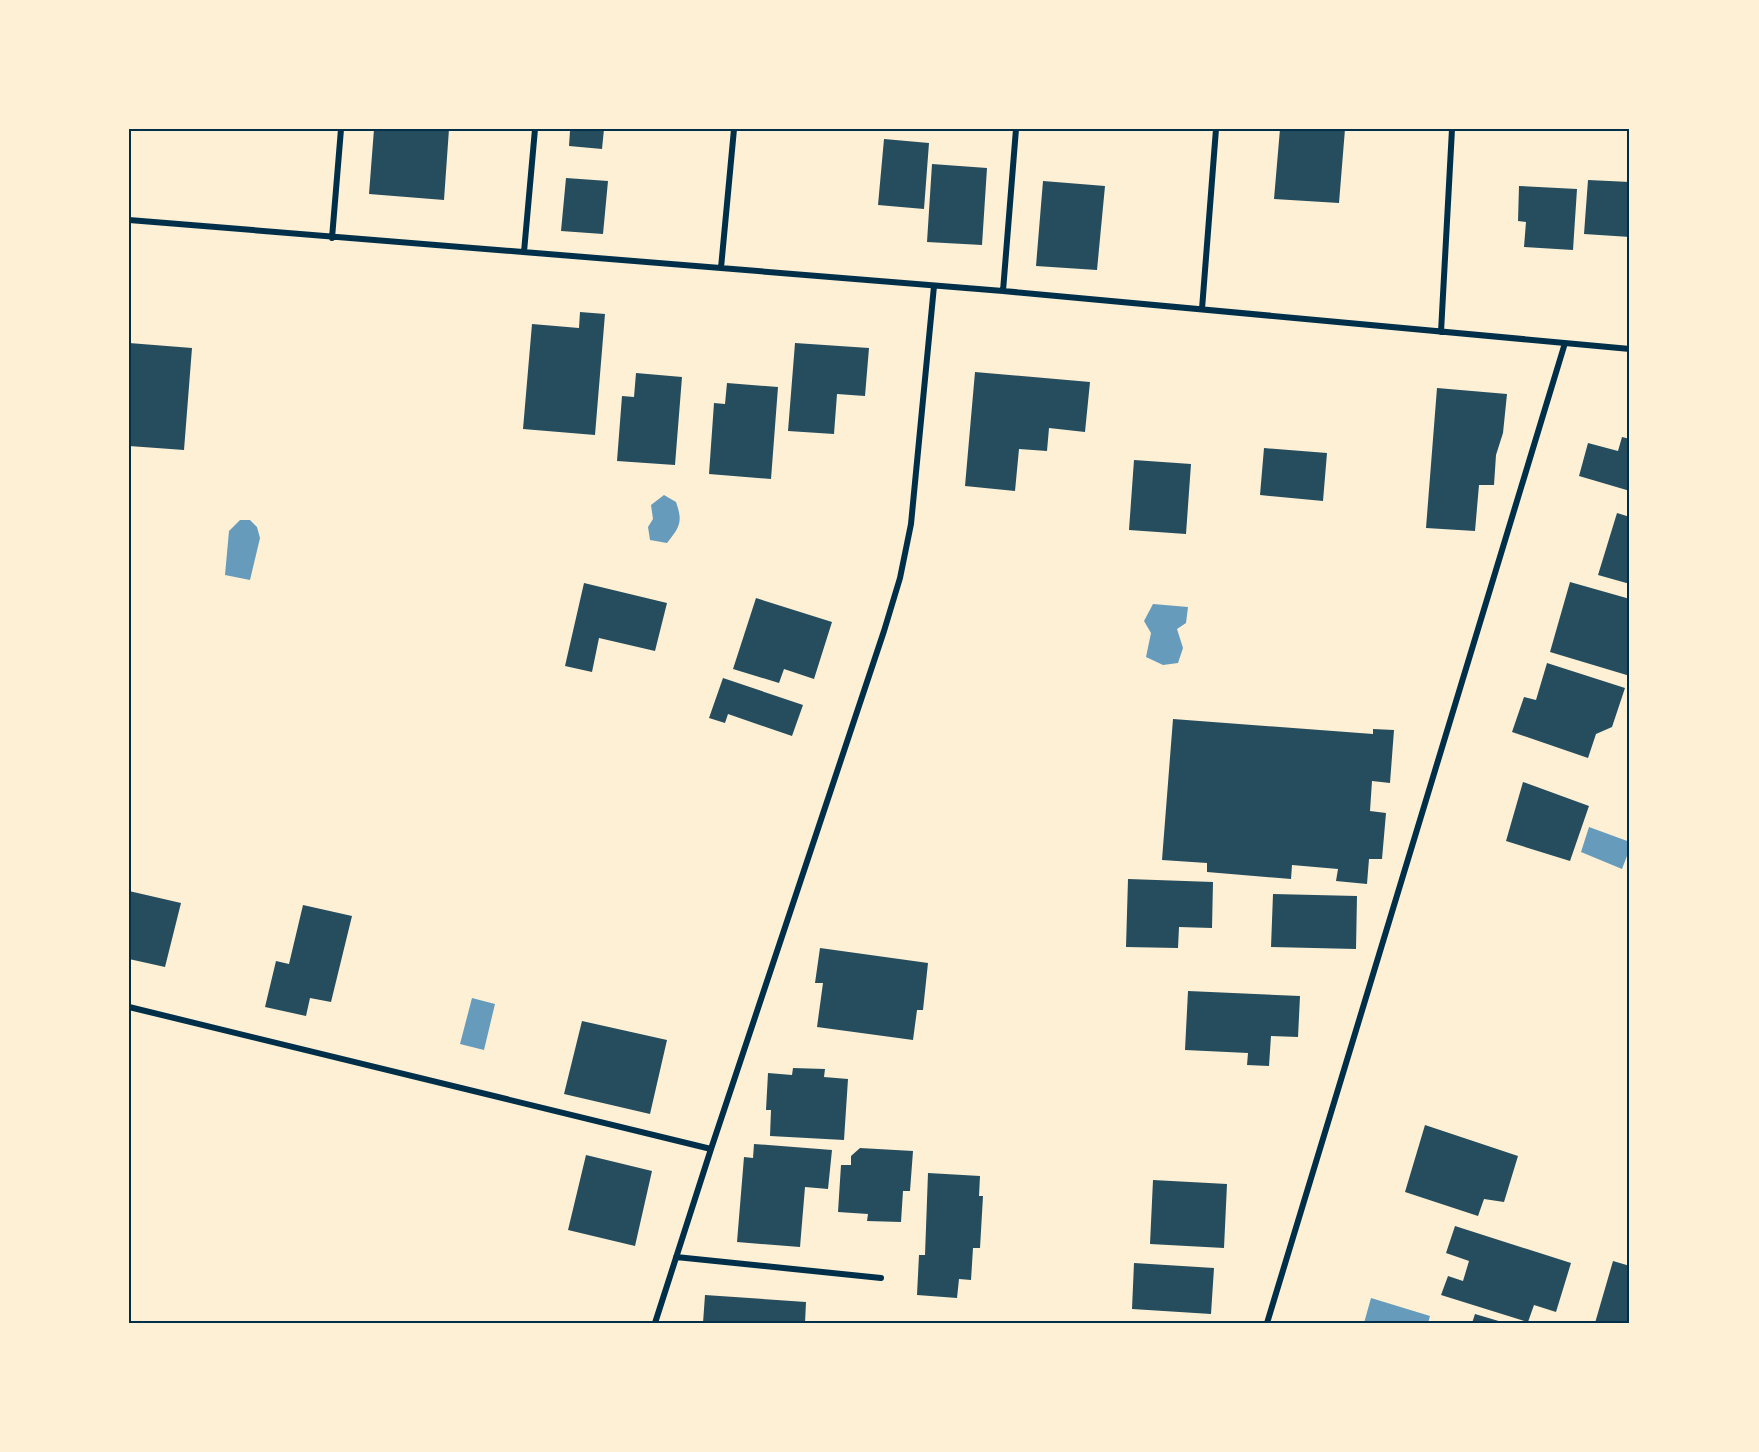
<svg xmlns="http://www.w3.org/2000/svg" width="1759" height="1452" viewBox="0 0 1759 1452" font-family="'Roboto Serif',serif">
<style>
.water{fill:#669bbc}
.building{fill:#264d5e}
.lines{fill:none;stroke-linecap:round;stroke-linejoin:round}
.minor{stroke:#003049;stroke-width:6}
.neatline{fill:none;stroke:#003049;stroke-width:2}
</style>
<rect width="100%" height="100%" fill="#fdf0d5"/>
<path class="water" d="M664 495 676 502C683 522 680 527 667 543L650 540 648 527 653 519 651 505Z
M240 520H250L257 527 260 538 250 580 225 575 229 531Z
M1153 604 1188 607 1186 623 1177 629 1183 648 1178 663 1163 665 1146 657 1151 633 1144 621Z
M1589 827 1630 842V848L1622 869 1581 852Z
M472 998 495 1004 484 1050 460 1044Z
M1371 1298 1430 1316 1428 1323H1364Z"/>
<path class="building" d="M374 129H449L444 200 369 194Z
M561 129H604L602 149 569 146 570 131H561Z
M1280 129H1345L1339 203 1274 199Z
M884 139 929 143 924 209 878 205Z
M932 164 987 168 982 245 927 242Z
M566 178 608 181 603 234 561 231Z
M1588 180 1630 182V237L1584 234Z
M1043 181 1105 186 1097 270 1036 266Z
M1519 186 1577 189 1573 250 1524 247 1526 222 1518 221Z
M580 312 605 314 595 435 523 429 532 324 579 328Z
M129 343 192 348 184 450 129 446Z
M795 343 869 348 865 396 837 394 834 434 788 431Z
M975 372 1090 382 1085 432 1049 428 1047 451 1019 449 1015 491 965 486Z
M636 373 682 377 675 465 617 461 622 396 634 397Z
M727 383 778 387 771 479 709 474 714 403 725 404Z
M1437 388 1507 394 1503 433 1496 455 1494 485H1479L1475 531 1426 528Z
M1622 437 1630 439V491L1579 476 1588 443 1618 451Z
M1264 448 1327 453 1323 501 1260 495Z
M1134 460 1191 464 1186 534 1129 530Z
M1617 513 1630 517V584L1598 575Z
M1570 582 1630 599V676L1550 652Z
M584 583 667 603 655 651 599 638 592 672 565 666Z
M756 598 832 622 814 679 784 669 779 683 733 669Z
M1547 663 1625 688 1612 727 1596 734 1588 758 1512 732 1524 697 1536 700Z
M723 678 803 705 792 736 728 714 725 723 709 718Z
M1173 719 1373 734V729L1394 730 1390 783 1372 781 1370 811 1386 813 1382 859H1369L1367 884 1336 881 1338 869 1292 865 1291 879 1207 872V863L1162 860Z
M1523 782 1589 806 1570 861 1506 841Z
M1128 879 1213 882 1212 928 1179 927 1178 948 1126 947Z
M129 891 181 903 165 967 129 959Z
M1273 894 1357 896 1356 949 1271 947Z
M303 905 352 916 331 1002 310 998 306 1016 265 1007 276 961 289 964Z
M820 948 928 963 923 1010H917L913 1040 817 1027 823 983H815Z
M1188 991 1300 996 1298 1037 1271 1036 1269 1066 1247 1065 1248 1053 1185 1050Z
M582 1021 667 1040 650 1114 564 1094Z
M793 1068 825 1069 824 1077 848 1079 844 1140 770 1136 771 1110H766L768 1073 792 1075Z
M1425 1125 1518 1156 1504 1202 1484 1199 1478 1216 1405 1192Z
M754 1144 832 1150 828 1189 805 1187 800 1247 737 1242 744 1157 753 1158Z
M860 1148 913 1151 910 1191H903L901 1222 867 1221 868 1214 838 1212 841 1165H851V1156Z
M586 1155 652 1171 635 1246 568 1230Z
M928 1173 980 1176 979 1196H983L980 1248H973L971 1280 959 1279 957 1298 917 1295 919 1255H925Z
M1153 1180 1227 1184 1224 1248 1150 1244Z
M1455 1226 1571 1263 1556 1312 1534 1305 1528 1322 1441 1295 1448 1276 1463 1281 1469 1261 1446 1253Z
M1613 1261 1630 1266V1323H1595Z
M1134 1263 1214 1268 1211 1314 1132 1309Z
M705 1295 806 1302 805 1323H703Z
M1475 1314 1502 1322V1323H1472Z"/>
<g class="lines">
<path class="minor" d="M129 220 1003 291 1630 349
M332 238 341 129
M524 252 535 129
M721 268 734 129
M1003 291 1016 129
M1202 309 1216 129
M1441 332 1452 129
M129 1007 711 1149
M676 1257 881 1278
M655 1323 711 1149 884 631 900 578 911 524 934 286
M1267 1323 1565 343"/>
</g>
<rect width="1759" height="1452" fill="none" stroke="#fdf0d5" stroke-width="261"/>
<rect x="130" y="130" width="1498" height="1192" class="neatline"/>
</svg>
